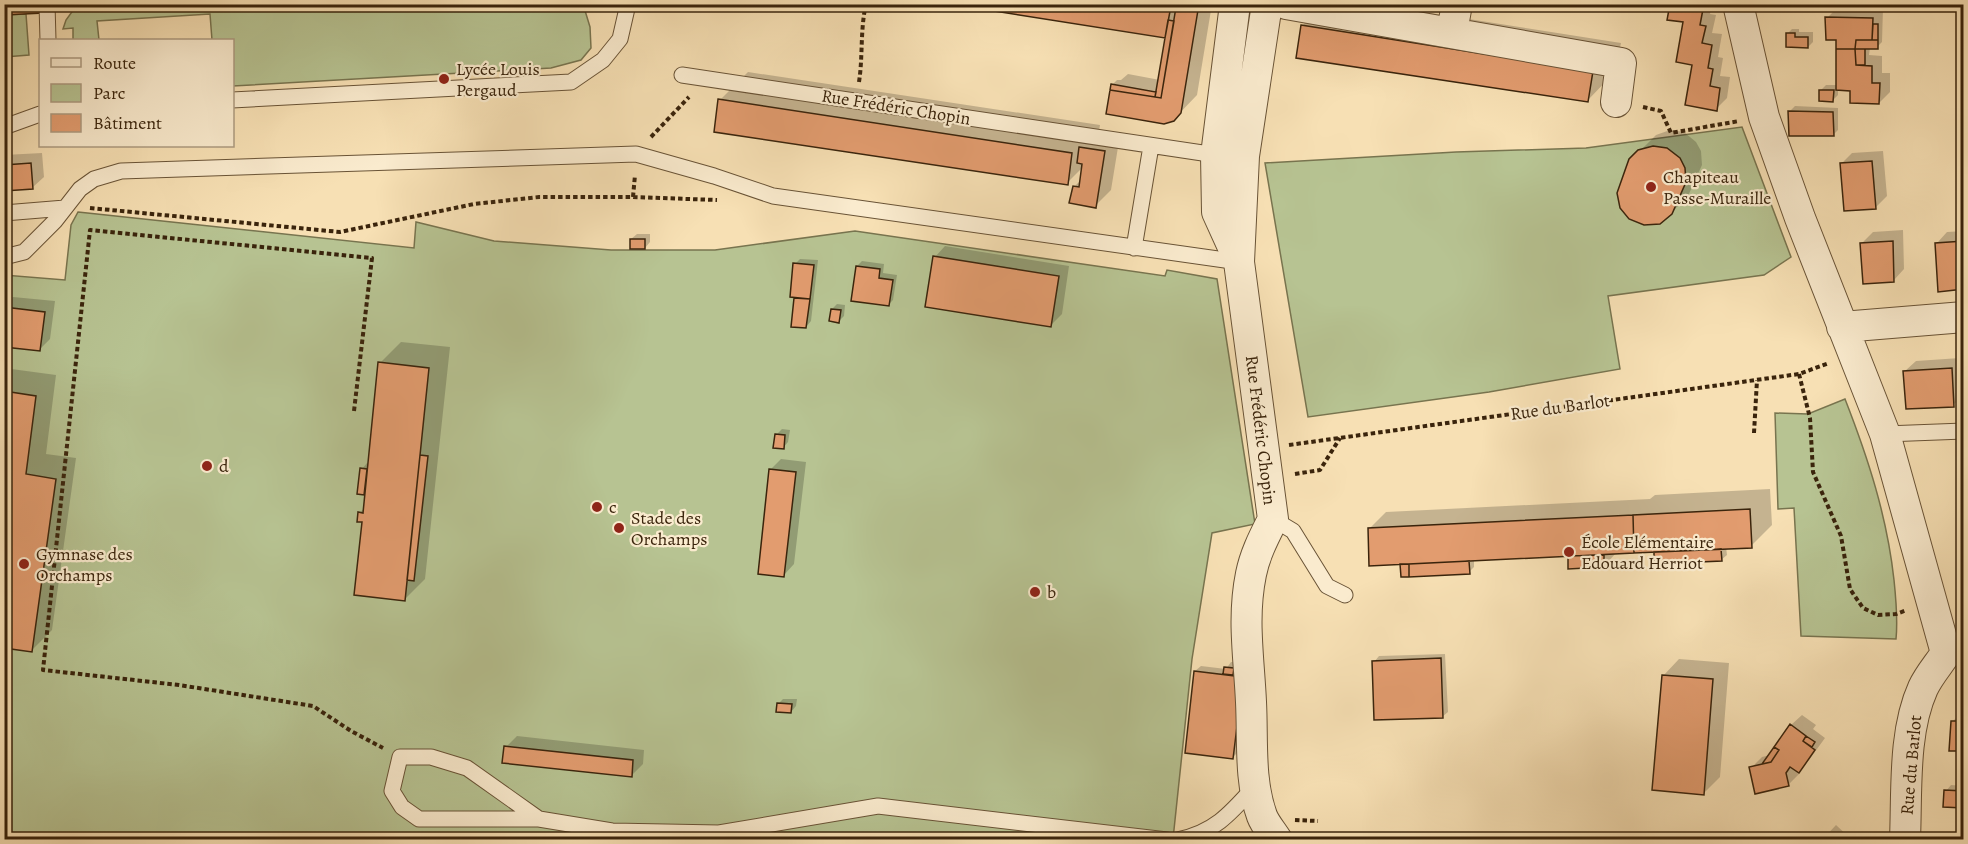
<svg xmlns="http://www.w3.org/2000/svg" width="1968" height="844" viewBox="0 0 1968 844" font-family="Alegreya,serif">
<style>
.green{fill:#b7c392;stroke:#78744f;stroke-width:1.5}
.shadow{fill:#0003}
.building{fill:#e29c6f;stroke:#3a240c;stroke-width:1.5}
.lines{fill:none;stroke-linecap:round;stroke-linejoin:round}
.lane-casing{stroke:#695336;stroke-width:17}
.street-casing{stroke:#695336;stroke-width:32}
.path{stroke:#3a240c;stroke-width:4;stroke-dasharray:4.5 3;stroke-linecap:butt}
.lane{stroke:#faebce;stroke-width:15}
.street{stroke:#faebce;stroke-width:30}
.poi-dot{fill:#8f2418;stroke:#faebce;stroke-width:2}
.labels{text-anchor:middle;stroke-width:4.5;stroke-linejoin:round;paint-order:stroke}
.poi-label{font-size:18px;fill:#3a240c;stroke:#faebce;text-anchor:start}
.street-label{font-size:18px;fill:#3a240c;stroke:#faebce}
</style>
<rect width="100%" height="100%" fill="#f7e0b4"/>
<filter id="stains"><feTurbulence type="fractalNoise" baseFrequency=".00333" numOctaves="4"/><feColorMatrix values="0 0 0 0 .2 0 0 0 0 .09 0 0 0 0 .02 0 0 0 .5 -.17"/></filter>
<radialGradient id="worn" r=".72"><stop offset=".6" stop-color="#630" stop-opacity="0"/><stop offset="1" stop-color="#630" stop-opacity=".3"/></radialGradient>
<path class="green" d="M583 4 590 27 591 48 581 60 551 68 233 86 232 40H212L210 14 97 21 99 40H70H73V28L63 29 66 20 74 9 148 4Z
M26 14 29 55 5 57V15Z
M1742 127 1791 257 1764 275 1608 296 1620 369 1489 392 1308 417 1265 163 1456 152 1586 148Z
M78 212 414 248 416 222 494 241 611 250H715L855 231 1165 276 1167 270 1217 279 1255 524 1212 533 1192 659 1173 839H5L4 275 65 280 71 225Z
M1845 399C1868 458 1887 516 1894 580 1896 599 1898 619 1896 639L1801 636 1794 508 1778 509 1775 413 1808 414Z"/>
<path class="shadow" d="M959 4H1212L1197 95 1173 120 1107 112 1112 85 1117 80H1121L1128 74 1160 80 1168 33Z
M1324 4H1417L1411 10 1621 43 1615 72 1587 101 1302 26Z
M1672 4H1712L1710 14 1716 15 1712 33 1722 34 1718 57 1723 58 1720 76 1730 77 1727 98 1716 109 1693 64 1684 21Z
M1838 7 1883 8 1882 42 1877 47H1870L1869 55 1882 56V73H1890V92L1879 103 1852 90 1838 88V95L1833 100 1821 90 1826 85H1838V39L1827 18Z
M1792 29H1799V32H1813V42L1808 47 1787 34Z
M748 72 1100 125 1099 131 1120 135 1111 190 1095 206 1074 187 1082 179 1083 167 1067 183 720 100Z
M1795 106 1838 108V130L1833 135 1790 111Z
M1670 130 1684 132 1696 142 1701 151 1702 165 1688 196 1671 213 1631 160 1656 135Z
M1883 151 1887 196 1876 207 1841 164 1852 153Z
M42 153 44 177 33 187 4 189V155Z
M1903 230 1904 269 1894 280 1862 243 1873 232Z
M1964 231V288L1937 243 1947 232Z
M637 234H650V242L645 248 631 239Z
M945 246 1069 266 1062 314 1051 325 935 257Z
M800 259 818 260 811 321 806 327 792 325 796 296 795 264Z
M862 261 884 264 883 273 897 275 893 300 888 305 857 266Z
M13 297 55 301 50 339 39 350 4 345V305Z
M837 304 845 305 844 316 839 321 832 309Z
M1964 340V395L1953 405 1905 371 1916 361 1960 358 1959 345Z
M401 342 450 347 425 579 404 600 359 513 365 508 366 494 359 493 362 469 367 463 369 464 380 363Z
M4 368 56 375 46 454 76 458 52 630 31 651 4 647Z
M782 429 790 430 788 442 783 448 777 434Z
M781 459 806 462 794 564 784 575 770 470Z
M1770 489 1772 525 1751 546 1726 547 1727 555 1721 560 1658 550 1617 552 1604 566 1569 555 1474 559V567L1469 572 1402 563 1369 529 1386 512 1650 499 1655 495Z
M1445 654 1448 712 1442 717 1374 662 1379 656Z
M1679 659 1729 663 1720 777 1704 793 1663 676Z
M1231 662 1238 663V752L1233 757 1195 671 1201 666 1226 669Z
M783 699H797L796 706 791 712 778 704Z
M1802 715 1816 725 1813 729 1825 738 1809 760 1798 771 1799 774 1788 785 1751 768 1762 757 1770 755 1791 725Z
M1958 716H1964V750L1953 721Z
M517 736 644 750 643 764 632 775 506 747Z
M1951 785 1964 786 1963 806 1946 791Z
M1836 825 1851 839V840H1822Z"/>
<path class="building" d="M4 4H42L43 13 4 15Z
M950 4H1164L1171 6 1165 38Z
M1183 4 1182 8 1198 10 1181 113 1174 121 1164 124 1106 114 1110 90 1161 98 1176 7 1167 4Z
M1373 4H1414L1413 10Z
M1670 4H1704L1700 25 1706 26 1702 43 1712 45 1708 68 1713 69 1710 86 1720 88 1717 111 1685 105 1692 65 1676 62 1683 22 1667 20Z
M1825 17 1873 18 1872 40H1856L1855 49H1836V40H1826Z
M1168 20 1174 21 1161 98 1155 97Z
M1873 24H1878V40H1872Z
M1301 25 1593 71 1588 102 1296 58Z
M1786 33H1795V37H1808V48L1786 47Z
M1856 40H1878V49H1855Z
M1836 49H1855L1856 65 1872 66V83H1880L1879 104 1850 103V91L1836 90Z
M1855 49H1865V65H1856Z
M1111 84 1156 92 1155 97 1110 90Z
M1819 90H1834L1833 102 1819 101Z
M718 99 1072 153 1068 185 714 132Z
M1788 111 1833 112 1834 136H1789Z
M1653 146 1667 148 1680 158 1685 168 1686 182 1672 214 1660 224 1644 225 1629 219 1620 208 1617 193 1629 159 1638 150Z
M1079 147 1105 151 1096 208 1069 203 1073 186 1079 187 1082 164 1077 163Z
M1872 161 1876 209 1844 211 1840 163Z
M31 163 33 189 4 191V165Z
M630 239H645V249H630Z
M1893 241 1894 282 1863 284 1860 243Z
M1964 241V289L1938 292 1935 243Z
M933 256 1059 276 1051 327 925 307Z
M793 263 814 265 810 299 790 297Z
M856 266 880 269 879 278 893 280 889 306 851 301Z
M794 298 810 299 806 328 791 327Z
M4 307 45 312 40 351 4 347Z
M831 309 841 310 839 323 829 321Z
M1958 344H1964V382H1959Z
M378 362 429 368 405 601 354 595 362 522H357L358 512 363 513Z
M1952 368 1954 407 1906 409 1903 371Z
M4 391 36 396 26 474 56 479 32 652 4 648Z
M775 434 785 435 784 449 773 448Z
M420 455 428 456 414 581 407 580Z
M360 468 367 469 364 495 357 494Z
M769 469 796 472 784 577 758 574Z
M1750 509 1752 548 1634 553 1633 515Z
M1633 515 1634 553 1369 566 1368 528Z
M1721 549 1722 561 1654 564V552Z
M1604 555V567L1568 569V556Z
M1469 561 1470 574 1409 577V564Z
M1400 564H1409V577H1401Z
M1441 658 1443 718 1374 720 1372 661Z
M1224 667 1234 668 1233 675 1223 674Z
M1194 671 1243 677 1233 759 1185 753Z
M1662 675 1713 679 1704 795 1652 790Z
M777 703 792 704 791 713 776 712Z
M1951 721H1964V751H1949Z
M1790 724 1806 736 1803 741 1815 750 1799 773 1790 767 1786 773 1789 786 1755 794 1749 767 1771 762 1779 750 1774 747Z
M1806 736 1815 742 1812 747 1803 741Z
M504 746 633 760 632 777 502 763Z
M1774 747 1779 750 1771 762 1762 764Z
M1944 790 1964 791 1963 808 1943 807Z"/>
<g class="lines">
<g class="lane-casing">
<path id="lane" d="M47 4 48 40
M682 75 1216 155
M232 100 571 82 603 60 620 39 628 4
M4 127 40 114
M4 213 65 208
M1134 248 1151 146
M4 257 24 252 55 221 80 189 94 179 121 171 636 154 714 176 773 196 1239 262
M1885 434 1964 431
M1273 519 1293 531 1327 586 1345 595
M539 819 467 768 431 757H400L392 791 402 807 419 819H539L612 831 719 833 878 806 1167 840
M1177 840C1214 833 1231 813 1255 786"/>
</g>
<g class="street-casing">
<path id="street" d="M1235 4 1216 155 1217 212 1237 256
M1267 4 1244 156 1239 262 1273 519C1264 537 1255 554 1251 574 1242 618 1249 658 1251 702 1253 740 1249 780 1262 816 1265 824 1272 832 1277 840
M1286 4 1621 63 1616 102
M1738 4 1764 117 1800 218 1885 434 1946 653C1939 664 1929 675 1923 688 1903 732 1907 791 1905 840
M1452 32 1457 4
M1842 327 1964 317"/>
</g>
<path class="path" d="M859 82C863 57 860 30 866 4
M1643 107 1661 111 1671 133 1739 121
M651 137 689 97
M633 197 635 175
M90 208 340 232 474 204 539 197H633L717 200
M1799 374 1810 418 1813 472 1841 536 1850 589 1863 608 1878 615 1896 614 1907 610
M354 411 372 258 90 230 43 670 179 685 313 706 351 731 383 748
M1754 433 1757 380
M1289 445 1799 374 1829 363
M1295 474 1320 470 1340 438
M1295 820 1318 821"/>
<use href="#lane" class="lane"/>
<use href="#street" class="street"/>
</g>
<g class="poi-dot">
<circle cx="444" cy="79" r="6"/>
<circle cx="1651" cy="187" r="6"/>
<circle cx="207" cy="466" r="6"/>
<circle cx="597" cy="507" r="6"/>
<circle cx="619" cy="528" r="6"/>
<circle cx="1569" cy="552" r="6"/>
<circle cx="24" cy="564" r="6"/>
<circle cx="1035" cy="592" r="6"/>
</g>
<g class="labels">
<g class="poi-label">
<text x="456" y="75">Lycée Louis<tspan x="456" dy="21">Pergaud</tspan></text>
<text x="1663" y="183">Chapiteau<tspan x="1663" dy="21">Passe-Muraille</tspan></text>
<text x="219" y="472">d</text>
<text x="609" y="513">c</text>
<text x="631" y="524">Stade des<tspan x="631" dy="21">Orchamps</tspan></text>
<text x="1581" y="548">École Elémentaire<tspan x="1581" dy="21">Edouard Herriot</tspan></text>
<text x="36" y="560">Gymnase des<tspan x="36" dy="21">Orchamps</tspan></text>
<text x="1047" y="598">b</text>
</g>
<g class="street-label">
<text transform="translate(896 107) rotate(9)" y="6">Rue Frédéric Chopin</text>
<text transform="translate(1560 407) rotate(-8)" y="6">Rue du Barlot</text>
<text transform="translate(1261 430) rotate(83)" y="6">Rue Frédéric Chopin</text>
<text transform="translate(1911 765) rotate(-85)" y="6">Rue du Barlot</text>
</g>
</g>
<rect width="1968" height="844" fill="none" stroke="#f7e0b4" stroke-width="24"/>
<rect x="6" y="6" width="1956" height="832" fill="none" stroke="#3a240c" stroke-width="3"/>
<rect x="12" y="12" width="1944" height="820" fill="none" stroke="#3a240c" stroke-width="1.5"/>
<rect x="39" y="39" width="195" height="108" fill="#faebce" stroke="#ad9b80" stroke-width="1.5"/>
<rect x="51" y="58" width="30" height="9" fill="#faebce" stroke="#ad9b80" stroke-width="1.5"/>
<text x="93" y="69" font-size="18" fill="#3a240c">Route</text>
<rect x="51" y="84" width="30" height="18" fill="#b7c392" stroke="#ad9b80" stroke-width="1.5"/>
<text x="93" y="99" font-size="18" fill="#3a240c">Parc</text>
<rect x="51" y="114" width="30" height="18" fill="#e29c6f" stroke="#ad9b80" stroke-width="1.5"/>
<text x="93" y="129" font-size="18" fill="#3a240c">Bâtiment</text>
<rect width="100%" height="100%" filter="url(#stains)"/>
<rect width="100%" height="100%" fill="url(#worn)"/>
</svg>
